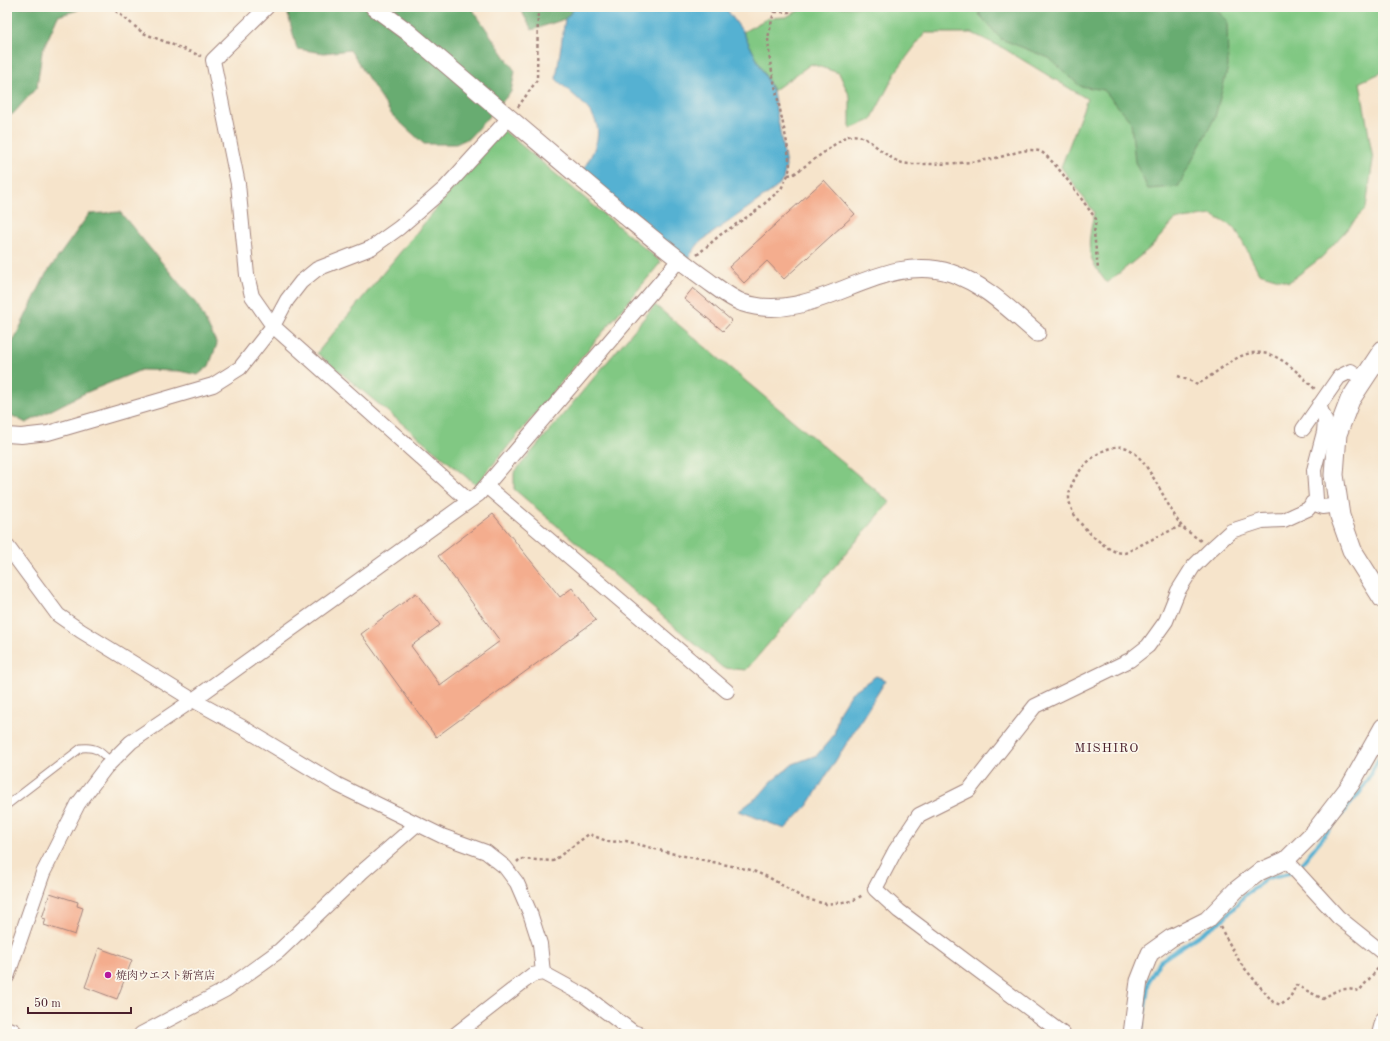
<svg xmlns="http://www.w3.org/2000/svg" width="1390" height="1041" viewBox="0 0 1390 1041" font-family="'Old Standard TT','Noto Serif JP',serif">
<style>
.green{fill:#81c883;stroke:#667457}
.forest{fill:#68ac71;stroke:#59664e}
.water{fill:#54b1d2;stroke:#4f687e}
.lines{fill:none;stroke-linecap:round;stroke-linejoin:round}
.stream{stroke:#54b1d2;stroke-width:4}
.building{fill:#f4ad8e}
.service-casing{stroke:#a0827b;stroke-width:9}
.minor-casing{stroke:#a0827b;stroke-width:16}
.tertiary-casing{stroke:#a0827b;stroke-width:19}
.secondary-casing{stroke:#a0827b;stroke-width:21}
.trunk-casing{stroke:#a0827b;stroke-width:24}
.path{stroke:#a0827b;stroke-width:2.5;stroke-dasharray:3 3;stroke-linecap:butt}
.service{stroke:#fff;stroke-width:7}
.minor{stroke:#fff;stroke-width:14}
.tertiary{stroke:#fff;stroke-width:17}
.secondary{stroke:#fff;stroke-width:19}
.trunk{stroke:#fff;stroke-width:22}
.poi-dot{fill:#b5179e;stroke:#fbf7ec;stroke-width:1.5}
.labels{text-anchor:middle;stroke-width:3.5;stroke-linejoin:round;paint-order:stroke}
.poi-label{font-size:11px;fill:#4a1f2b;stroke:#fbf7ec;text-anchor:start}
.quarter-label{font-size:13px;letter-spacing:1px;fill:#4a1f2b;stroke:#fbf7ec}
</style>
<rect width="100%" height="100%" fill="#fbf7ec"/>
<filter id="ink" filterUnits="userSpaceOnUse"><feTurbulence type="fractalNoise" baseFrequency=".025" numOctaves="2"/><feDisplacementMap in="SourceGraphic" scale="8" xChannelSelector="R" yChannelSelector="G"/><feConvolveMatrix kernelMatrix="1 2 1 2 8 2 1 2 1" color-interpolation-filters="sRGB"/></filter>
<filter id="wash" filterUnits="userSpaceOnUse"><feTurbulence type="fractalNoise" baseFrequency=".012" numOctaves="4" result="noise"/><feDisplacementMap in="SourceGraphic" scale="16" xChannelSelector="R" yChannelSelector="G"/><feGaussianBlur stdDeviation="0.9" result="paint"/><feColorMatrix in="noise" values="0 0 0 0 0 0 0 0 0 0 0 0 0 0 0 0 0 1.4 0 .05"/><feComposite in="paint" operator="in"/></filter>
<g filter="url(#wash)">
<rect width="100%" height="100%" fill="#f6e4cb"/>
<path class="green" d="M806 7H1383V72L1360 82 1373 160 1366 208 1322 257 1289 282 1259 273 1235 228 1212 215 1175 220 1150 248 1107 283C1084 255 1088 246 1094 212L1061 167 1087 99 1003 48 972 33H925L897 70 871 120 850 129V97L839 73 811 64 773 91 743 32 768 18 786 17Z
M502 129 661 262 476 485 317 353Z
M655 305 890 502 746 670 723 668 514 489V473Z"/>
<path class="forest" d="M7 7H76L78 10 58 16 42 52 37 87 13 114 7 116Z
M286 7H471L515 71 511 92 469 138 456 144H424L392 115 350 50 324 53 297 49Z
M522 7H576L565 19 532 30 522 12Z
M981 7H1213L1227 20 1228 67 1215 117 1178 187 1148 189 1135 162 1131 122 1104 90 1080 86 1049 58 1001 39 979 14Z
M120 212 198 306 217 344 209 366 198 375 179 371 141 370 85 393 26 423 7 413V354L46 274 89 214Z"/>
<path class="water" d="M576 7H725L743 32 773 91 786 166 783 180 776 188 700 242 687 259 576 170 584 168C614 121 590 111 556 79L565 19Z
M876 676 886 680 808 805 785 829 739 811 760 795 771 782 793 764 817 755 834 735 839 712 851 693Z"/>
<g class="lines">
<path class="stream" d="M1141 1034 1149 980 1160 961 1225 918 1246 894 1268 878 1289 873 1301 864 1361 791 1383 751"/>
</g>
<g id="blocks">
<path class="building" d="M824 180 855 214 784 279 767 261 744 283 729 267Z
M693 288 732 321 723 331 684 299Z
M493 514 560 597 572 588 596 620 436 737 361 634 416 593 440 625 411 646 440 685 500 641 438 556Z
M50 893 78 902 77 906 83 908 75 935 44 925 46 919 42 918Z
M99 948 132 960 117 999 85 987Z"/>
</g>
</g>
<g filter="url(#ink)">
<use href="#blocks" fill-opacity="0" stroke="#a0827b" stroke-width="1"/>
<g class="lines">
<g class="service-casing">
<path id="service" d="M7 805 81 748C96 746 101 752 111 762"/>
</g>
<g class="minor-casing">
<path id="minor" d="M267 7 213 60 238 184 247 275 252 296 273 326 469 501
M1319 405 1325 420 1324 432
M1303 429 1339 377 1351 371 1364 380
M7 435 21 436 48 433 213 385 240 368 273 326 287 300 301 282 317 269 371 248 399 228 445 188 509 118
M486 486 727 691
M1312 503 1323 507 1339 505
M7 546 58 615 81 631 193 700 242 727 338 785 442 836 486 852 505 867 517 883 530 913 540 944 543 973
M1286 860 1338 917 1383 953
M7 977 43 873 78 804 106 767 131 742 193 700 479 494 679 260
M141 1034 225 990 279 951 363 871 417 824
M456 1034 532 975 543 973 585 996 633 1032 639 1034
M1063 1034 899 911 875 889 895 851 919 815 969 790 1035 706 1130 660 1148 646 1166 621 1178 591 1193 567 1209 551 1231 531 1262 521 1284 520 1308 509 1316 499 1314 470 1324 432 1337 434
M1379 1034 1383 1019"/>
</g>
<g class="tertiary-casing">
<path id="tertiary" d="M374 7 408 32C482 95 556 158 630 220 656 241 681 262 708 281 719 289 730 298 743 303 815 327 879 249 951 273 985 284 1011 311 1037 333
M1132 1034 1139 981 1150 953 1171 938 1207 920 1236 890 1259 872 1286 860 1314 832 1351 784 1383 727"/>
</g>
<g class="secondary-casing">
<path id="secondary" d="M1383 350 1350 400 1337 434 1334 475 1340 516 1352 550 1383 599"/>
</g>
<g class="trunk-casing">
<path id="trunk" d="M7 1033 11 1034"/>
</g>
<path class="path" d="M111 7 143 33 201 56
M775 12H789L795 7
M518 107 537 80 538 7
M788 175 794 174 845 137C870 127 883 165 912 164 938 164 965 164 991 159 1006 157 1023 147 1039 151 1052 155 1086 206 1096 219L1094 233 1098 269
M697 255 720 235 756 211 781 189 788 175 790 167 787 143 770 62 768 38 775 7
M1178 376 1198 384C1212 376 1225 364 1239 357 1271 342 1294 369 1315 389
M1181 526C1165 533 1150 540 1135 548 1131 550 1127 553 1124 553 1112 553 1104 545 1095 538 1085 529 1073 517 1070 504 1062 480 1104 436 1129 449 1148 459 1167 506 1180 524 1185 531 1195 536 1201 541
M517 862 520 859 553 861 589 834 609 842 626 841 670 853 751 870 770 878 803 898 826 904 852 901 863 895
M1220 927 1241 964 1273 1002 1281 1005 1290 998 1296 985 1323 999C1337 989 1342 987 1359 991L1380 966"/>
<use href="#service" class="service"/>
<use href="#minor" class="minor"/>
<use href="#tertiary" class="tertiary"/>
<use href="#secondary" class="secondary"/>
<use href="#trunk" class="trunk"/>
</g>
</g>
<circle class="poi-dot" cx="108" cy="975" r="4"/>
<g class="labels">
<g class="poi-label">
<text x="116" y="979">焼肉ウエスト新宮店</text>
</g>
<g class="quarter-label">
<text x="1107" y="752">MISHIRO</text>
</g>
</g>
<rect width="1390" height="1041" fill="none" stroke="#fbf7ec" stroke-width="24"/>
<path d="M28 1007v6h103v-6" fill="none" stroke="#4a1f2b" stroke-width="2"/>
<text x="34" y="1007" font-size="12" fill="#4a1f2b" stroke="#fbf7ec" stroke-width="3" paint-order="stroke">50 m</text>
</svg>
